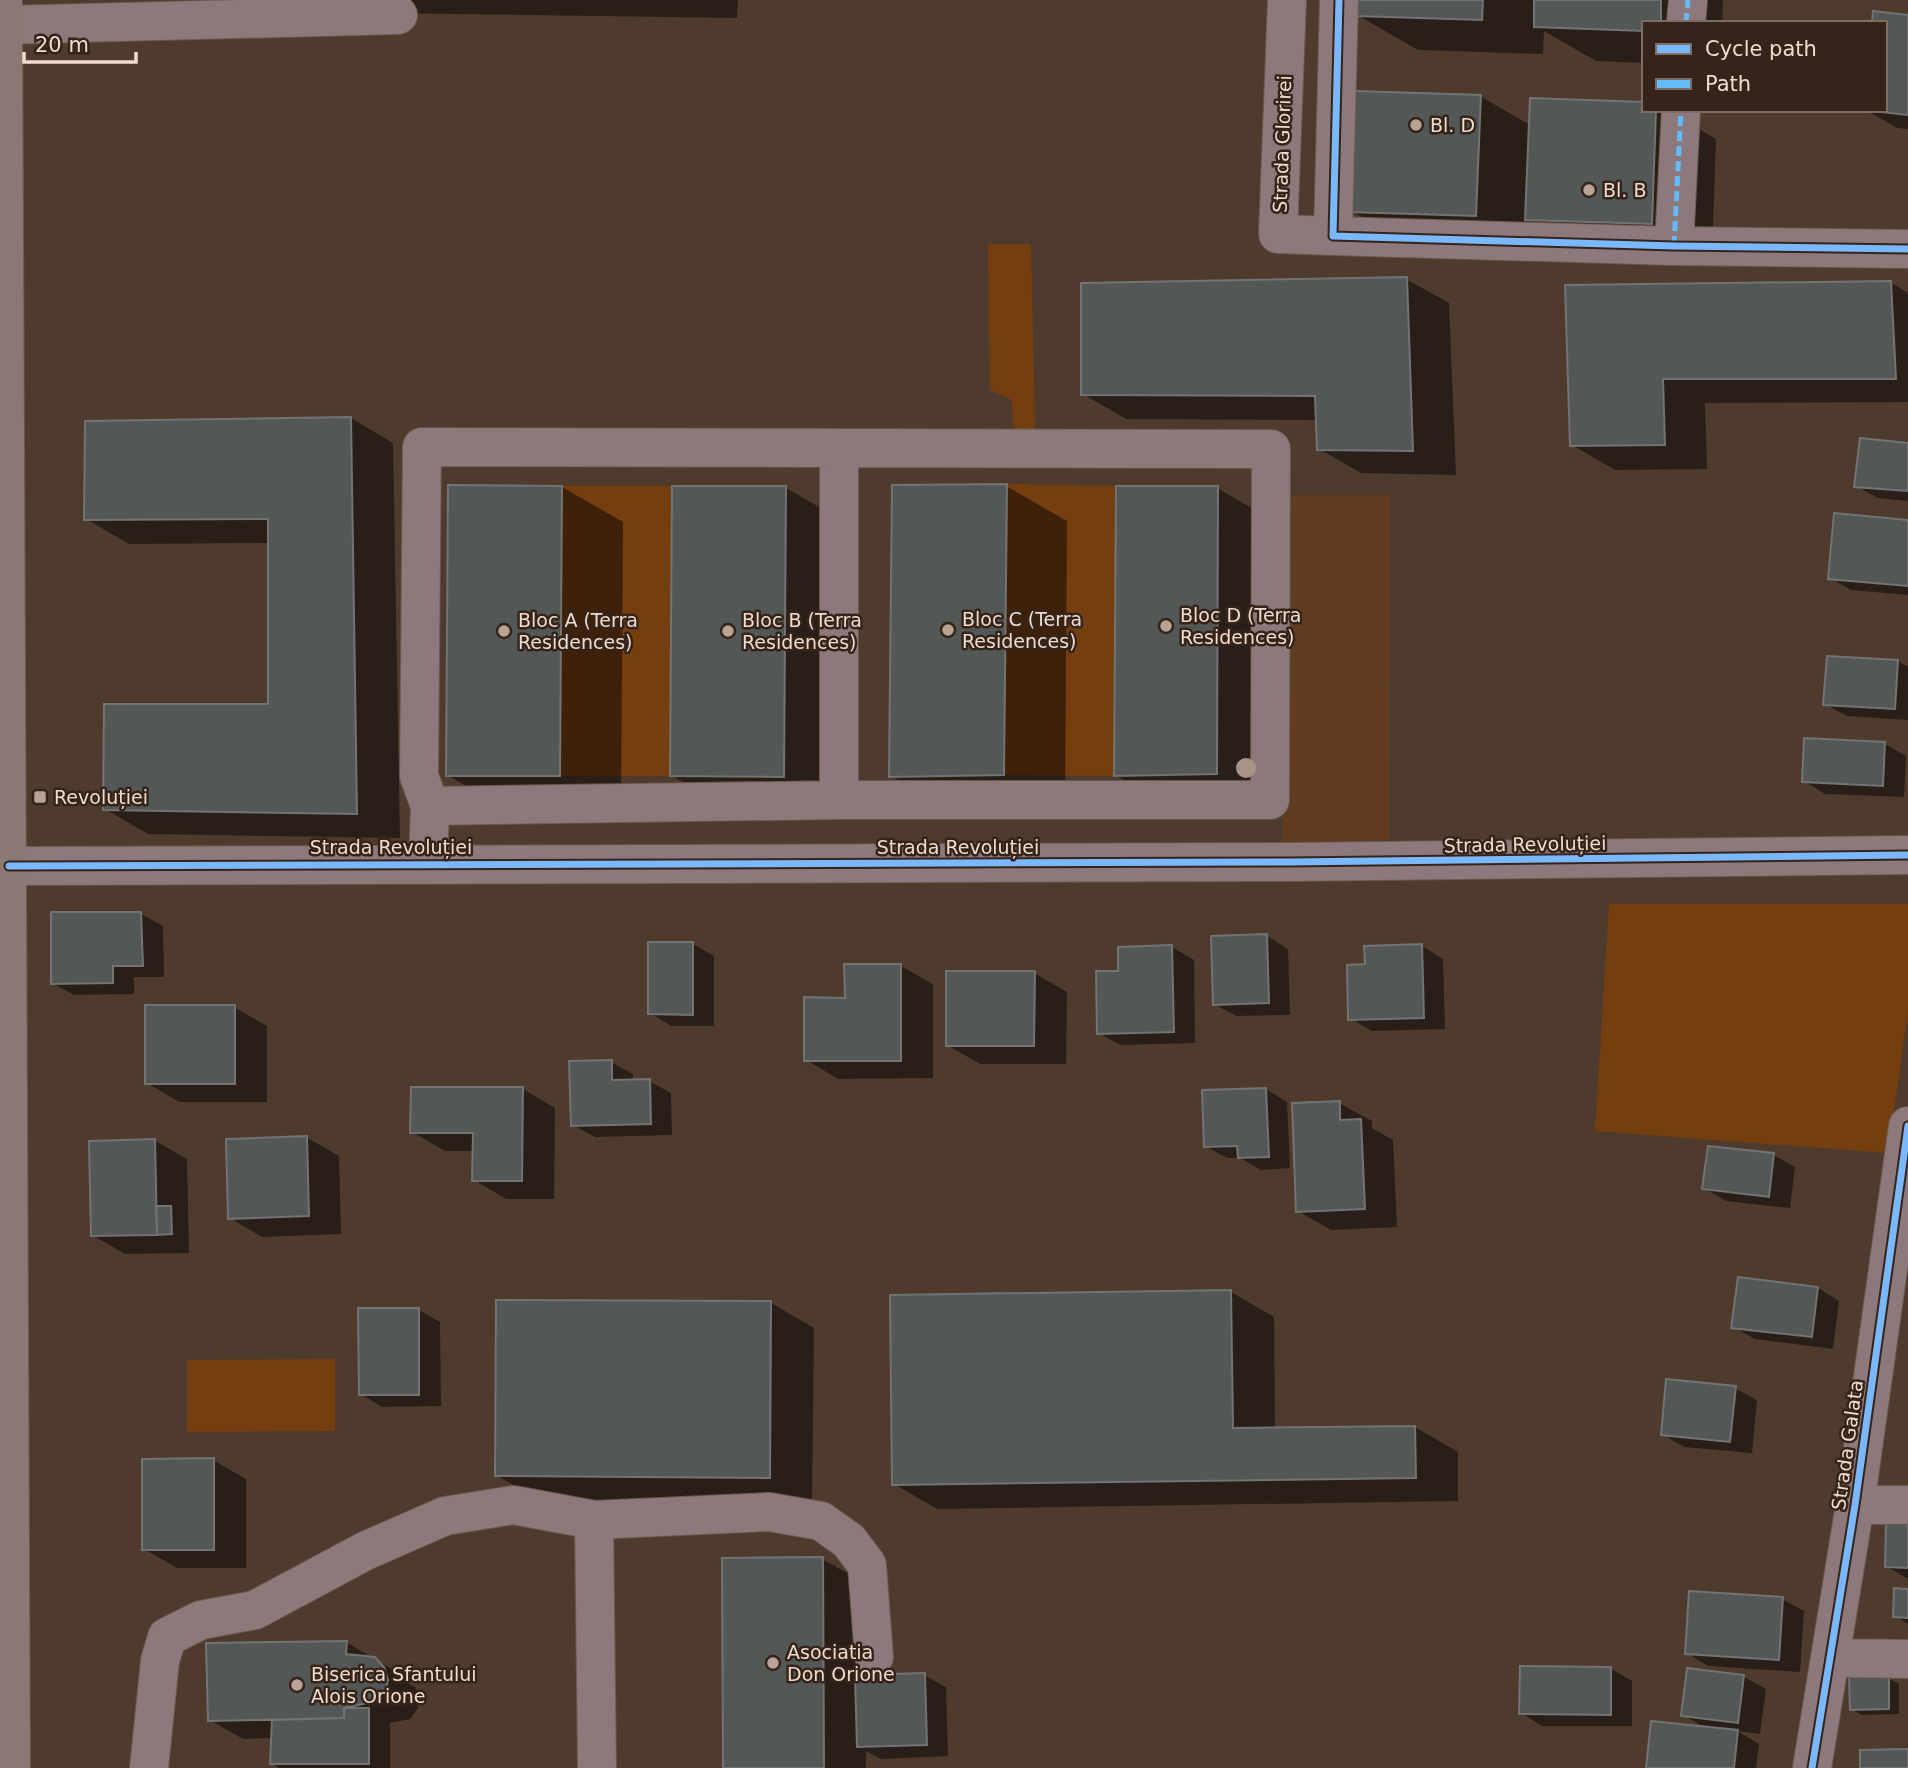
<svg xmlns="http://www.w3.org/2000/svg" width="1908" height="1768" viewBox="0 0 1908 1768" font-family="'DejaVu Sans',sans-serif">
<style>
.built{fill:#623c20}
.green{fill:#753e0f}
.shadow{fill:#0007}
.building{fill:#535857;stroke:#727372;stroke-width:2}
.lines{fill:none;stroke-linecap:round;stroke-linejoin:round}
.minor-casing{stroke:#69594c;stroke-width:40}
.major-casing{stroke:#69594c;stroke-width:40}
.minor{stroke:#8d787b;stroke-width:38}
.major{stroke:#8a7874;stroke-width:38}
.quiet{stroke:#63bbfa;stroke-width:5;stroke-dasharray:10 5;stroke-linecap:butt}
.cycleway-casing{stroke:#342419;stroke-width:11}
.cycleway{stroke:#7ab7fb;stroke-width:7}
.tree{fill:#a89486}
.poi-dot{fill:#b8a395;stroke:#342419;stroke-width:2.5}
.labels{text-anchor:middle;stroke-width:5;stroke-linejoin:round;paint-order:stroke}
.poi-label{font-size:19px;fill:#f1dbcd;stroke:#342419;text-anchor:start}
.street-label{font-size:19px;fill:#f1dbcd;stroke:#342419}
</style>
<rect width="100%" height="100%" fill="#4e3b2d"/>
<path class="built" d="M1282 495H1390L1389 840 1283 842Z"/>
<path class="green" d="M988 244H1031L1035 429 1014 448 1012 400 990 390Z
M1007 484 1116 486 1114 776 1004 775Z
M562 486H672L670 776H560Z
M1609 904H1908V1011L1888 1153 1595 1131Z
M335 1359V1431L187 1432V1360Z"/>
<path class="shadow" d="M288 0H738L737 18 308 12Z
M1358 0H1723L1722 23H1644V63L1596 61 1544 31 1543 54 1418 50 1357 15Z
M1908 17V129L1897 128 1866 110H1885V23Z
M1480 96 1530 125 1644 110H1666L1716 139 1712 258 1412 246 1351 211Z
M1406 279 1449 303 1456 475 1361 473 1319 449 1318 420 1126 419 1083 394Z
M1890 282 1908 293V402L1705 403 1707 469 1615 470 1572 445 1567 287Z
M351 418 393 443 400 838 148 834 105 809 269 705 270 543 129 544 86 519Z
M1908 445V501L1878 498 1856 486Z
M1006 486 1067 521 1065 809 952 811 891 776Z
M562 487 623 522 621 810H508L447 775Z
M786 488 847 523 845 811 732 810 671 775Z
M1217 488 1278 523 1277 808 1176 810 1115 775Z
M1908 521V595L1851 590 1830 578Z
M1898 661 1908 667V720L1847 716 1825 704Z
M1885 744 1906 756 1904 797 1825 794 1804 781Z
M141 914 163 926 164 977H134V994L74 995 52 983Z
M1267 936 1288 949 1290 1015 1236 1016 1214 1004Z
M693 944 714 956V1026H671L650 1013Z
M1422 946 1443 959 1445 1029 1372 1031 1350 1018 1366 966Z
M1172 947 1194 960 1195 1043 1120 1045 1099 1033 1120 972Z
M901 966 933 984V1078L838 1079 806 1060 846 999Z
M1034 973 1067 992 1066 1064H980L947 1045Z
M234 1007 267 1026V1102H179L147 1083Z
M611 1062 633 1074V1081H649L671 1093 672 1135 595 1137 573 1125Z
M523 1089 555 1108 554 1199H506L474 1180V1151H445L412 1132Z
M1266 1089 1287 1102 1290 1168 1261 1170 1240 1158H1227L1205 1146Z
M1339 1103 1372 1121V1128L1393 1140 1397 1227 1331 1230 1298 1211Z
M306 1137 339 1156 341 1234 262 1237 230 1218Z
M154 1140 187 1159 189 1253 125 1254 92 1235Z
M1774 1155 1795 1167 1790 1208 1726 1201 1704 1188Z
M1739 1279 1818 1288 1839 1301 1833 1349 1755 1339 1733 1327Z
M1231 1292 1274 1317 1275 1429 1415 1427 1458 1452V1501L937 1509 894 1484Z
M771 1303 814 1328 812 1501 539 1500 496 1475Z
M419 1310 440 1322 441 1406 382 1407 361 1394Z
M1735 1388 1757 1400 1752 1453 1684 1447 1662 1434Z
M213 1460 246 1479V1568H177L144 1549Z
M1908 1524V1579L1886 1566Z
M822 1559 865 1583 866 1677 924 1675 946 1687 948 1756 881 1759 866 1751V1768H724Z
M1908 1590V1624L1895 1616Z
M1782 1599 1804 1611 1800 1672 1708 1666 1687 1653Z
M346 1642 407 1678 409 1680 391 1673 416 1688 418 1708 410 1719 390 1723V1768H279L271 1763 272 1738 243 1739 210 1720Z
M1610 1668 1632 1681V1726H1542L1521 1713Z
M1689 1670 1744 1677 1766 1689 1760 1734 1737 1731 1759 1744 1756 1768H1648L1706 1728 1683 1715Z
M1888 1678 1899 1684V1714L1862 1715 1851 1709Z"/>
<path class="building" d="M1356 0H1483L1482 20 1356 16Z
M1534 0H1661V23H1644V31L1534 27Z
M1873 11 1908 15V115L1863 110H1885V23H1872Z
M1354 91 1481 95 1476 216 1349 212Z
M1530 98 1644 102V110H1656L1652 224 1525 220Z
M1407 277 1413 451 1317 450 1315 396 1081 395V283Z
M1891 281 1896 379H1663L1665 445 1570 446 1565 285Z
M351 417 357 814 103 810 104 704H268V519L84 520 85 421Z
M1860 438 1908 443V491L1854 487Z
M1007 484 1004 775 889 777 892 485Z
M448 485 562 486 560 776H446Z
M672 486H786L784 777 670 776Z
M1116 486H1218L1217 774 1114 776Z
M1834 513 1908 520V586L1828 579Z
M1827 656 1898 660 1895 709 1823 705Z
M1804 738 1885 742 1883 786 1802 782Z
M51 912H141L143 966H113V983L51 984Z
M1267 934 1269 1003 1213 1005 1211 936Z
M648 942H693V1015L648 1014Z
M1422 944 1424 1018 1348 1020 1347 965 1365 964 1364 946Z
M1172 945 1174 1032 1097 1034 1096 971H1118V947Z
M844 964H901V1061H804V997L845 998Z
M946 971H1035L1034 1046H946Z
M145 1005H235V1084H145Z
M612 1060V1080L650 1079 651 1124 571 1126 569 1061Z
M411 1087H523L522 1181H472L473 1133H410Z
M1266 1088 1269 1157 1238 1158 1237 1146 1204 1147 1202 1090Z
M1340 1101V1120L1361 1119 1365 1209 1296 1212 1292 1103Z
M307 1136 309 1216 228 1219 226 1139Z
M155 1139 157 1235 91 1236 89 1141Z
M1708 1146 1774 1153 1769 1197 1702 1189Z
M156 1206H171L172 1234 157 1235Z
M1738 1277 1818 1287 1812 1337 1731 1328Z
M1231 1290 1233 1428 1415 1426 1416 1478 892 1485 890 1295Z
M496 1300 771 1301 770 1478 495 1476Z
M358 1308H419V1395H359Z
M1666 1379 1736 1386 1730 1442 1661 1435Z
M214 1458V1550H142V1459Z
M1886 1522 1908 1523V1568L1885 1567Z
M823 1557 824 1768H723L722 1558Z
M1894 1588 1908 1589V1618L1893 1617Z
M1689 1591 1783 1597 1779 1660 1685 1654Z
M347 1641 346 1654 375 1657 384 1667 388 1680 386 1689 377 1701 344 1708V1718L208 1721 206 1643Z
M1520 1666 1611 1667V1715L1519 1714Z
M1687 1668 1744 1675 1738 1723 1681 1716Z
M925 1673 927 1745 857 1747 855 1675Z
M1889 1676V1709L1850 1710 1849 1677Z
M344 1708H369V1764H270L272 1720 344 1718Z
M1651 1721 1738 1730 1734 1768H1646Z
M1908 1749V1768H1860V1750Z"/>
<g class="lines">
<g class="minor-casing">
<path id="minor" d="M1287 0 1278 234 1333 236
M1339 0 1333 236 1674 246 1908 249
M1686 23 1688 0
M3 25 398 15
M1674 246 1681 110
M839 449V800
M428 862 430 806 419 776 422 447 1271 449 1270 800H839L430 806
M9 866 1289 862 1908 855
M1855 1505H1908
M594 1520 597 1768
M1832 1658 1908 1659
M149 1768 160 1661 167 1637 201 1620 255 1610 365 1551 445 1516 513 1505 594 1520 769 1512 821 1521 849 1541 867 1565 874 1657
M1812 1768 1855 1505 1908 1126"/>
</g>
<g class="major-casing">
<path id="major" d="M3 0 11 1768"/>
</g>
<use href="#minor" class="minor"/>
<use href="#major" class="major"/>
<path class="quiet" d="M1686 23 1688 0
M1674 246 1681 110"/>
<g class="cycleway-casing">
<path id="cycleway" d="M1339 0 1333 236 1674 246 1908 249
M9 866 1289 862 1908 855
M1812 1768 1855 1505 1908 1126"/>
</g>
<use href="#cycleway" class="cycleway"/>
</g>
<circle class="tree" cx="1246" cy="768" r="10"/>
<g class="poi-dot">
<circle cx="1416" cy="125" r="7"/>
<circle cx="1589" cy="190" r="7"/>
<circle cx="1166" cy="626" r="7"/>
<circle cx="948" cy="630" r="7"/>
<circle cx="504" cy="631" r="7"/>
<circle cx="728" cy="631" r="7"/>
<rect x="33" y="790" width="14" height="14" rx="3.5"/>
<circle cx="773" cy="1663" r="7"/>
<circle cx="297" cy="1685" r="7"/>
</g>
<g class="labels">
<g class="poi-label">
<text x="1430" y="132">Bl. D</text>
<text x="1603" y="197">Bl. B</text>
<text x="1180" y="622">Bloc D (Terra<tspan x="1180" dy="22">Residences)</tspan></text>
<text x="962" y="626">Bloc C (Terra<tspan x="962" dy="22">Residences)</tspan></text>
<text x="518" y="627">Bloc A (Terra<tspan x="518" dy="22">Residences)</tspan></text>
<text x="742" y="627">Bloc B (Terra<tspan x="742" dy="22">Residences)</tspan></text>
<text x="54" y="804">Revoluției</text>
<text x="787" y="1659">Asociatia<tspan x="787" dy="22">Don Orione</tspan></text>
<text x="311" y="1681">Biserica Sfantului<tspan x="311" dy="22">Alois Orione</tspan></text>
</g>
<g class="street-label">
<text transform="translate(1282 144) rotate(-88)" y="7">Strada Glorirei</text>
<text transform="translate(1525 844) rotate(-1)" y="7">Strada Revoluției</text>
<text x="391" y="854">Strada Revoluției</text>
<text x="958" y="854">Strada Revoluției</text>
<text transform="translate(1847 1445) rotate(-82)" y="7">Strada Galata</text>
</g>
</g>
<rect x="1642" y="21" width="245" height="91" fill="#342419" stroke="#806d61" stroke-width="2"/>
<rect x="1656" y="44" width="35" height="10" fill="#7ab7fb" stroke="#806d61" stroke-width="2"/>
<text x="1705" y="56" font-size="21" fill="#f1dbcd">Cycle path</text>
<rect x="1656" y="79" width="35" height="10" fill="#63bbfa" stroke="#806d61" stroke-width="2"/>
<text x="1705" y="91" font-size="21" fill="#f1dbcd">Path</text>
<path d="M24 52v10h112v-10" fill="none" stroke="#f1dbcd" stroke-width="3.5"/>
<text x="35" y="52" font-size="21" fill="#f1dbcd" stroke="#342419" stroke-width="5" paint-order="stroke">20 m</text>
</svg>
